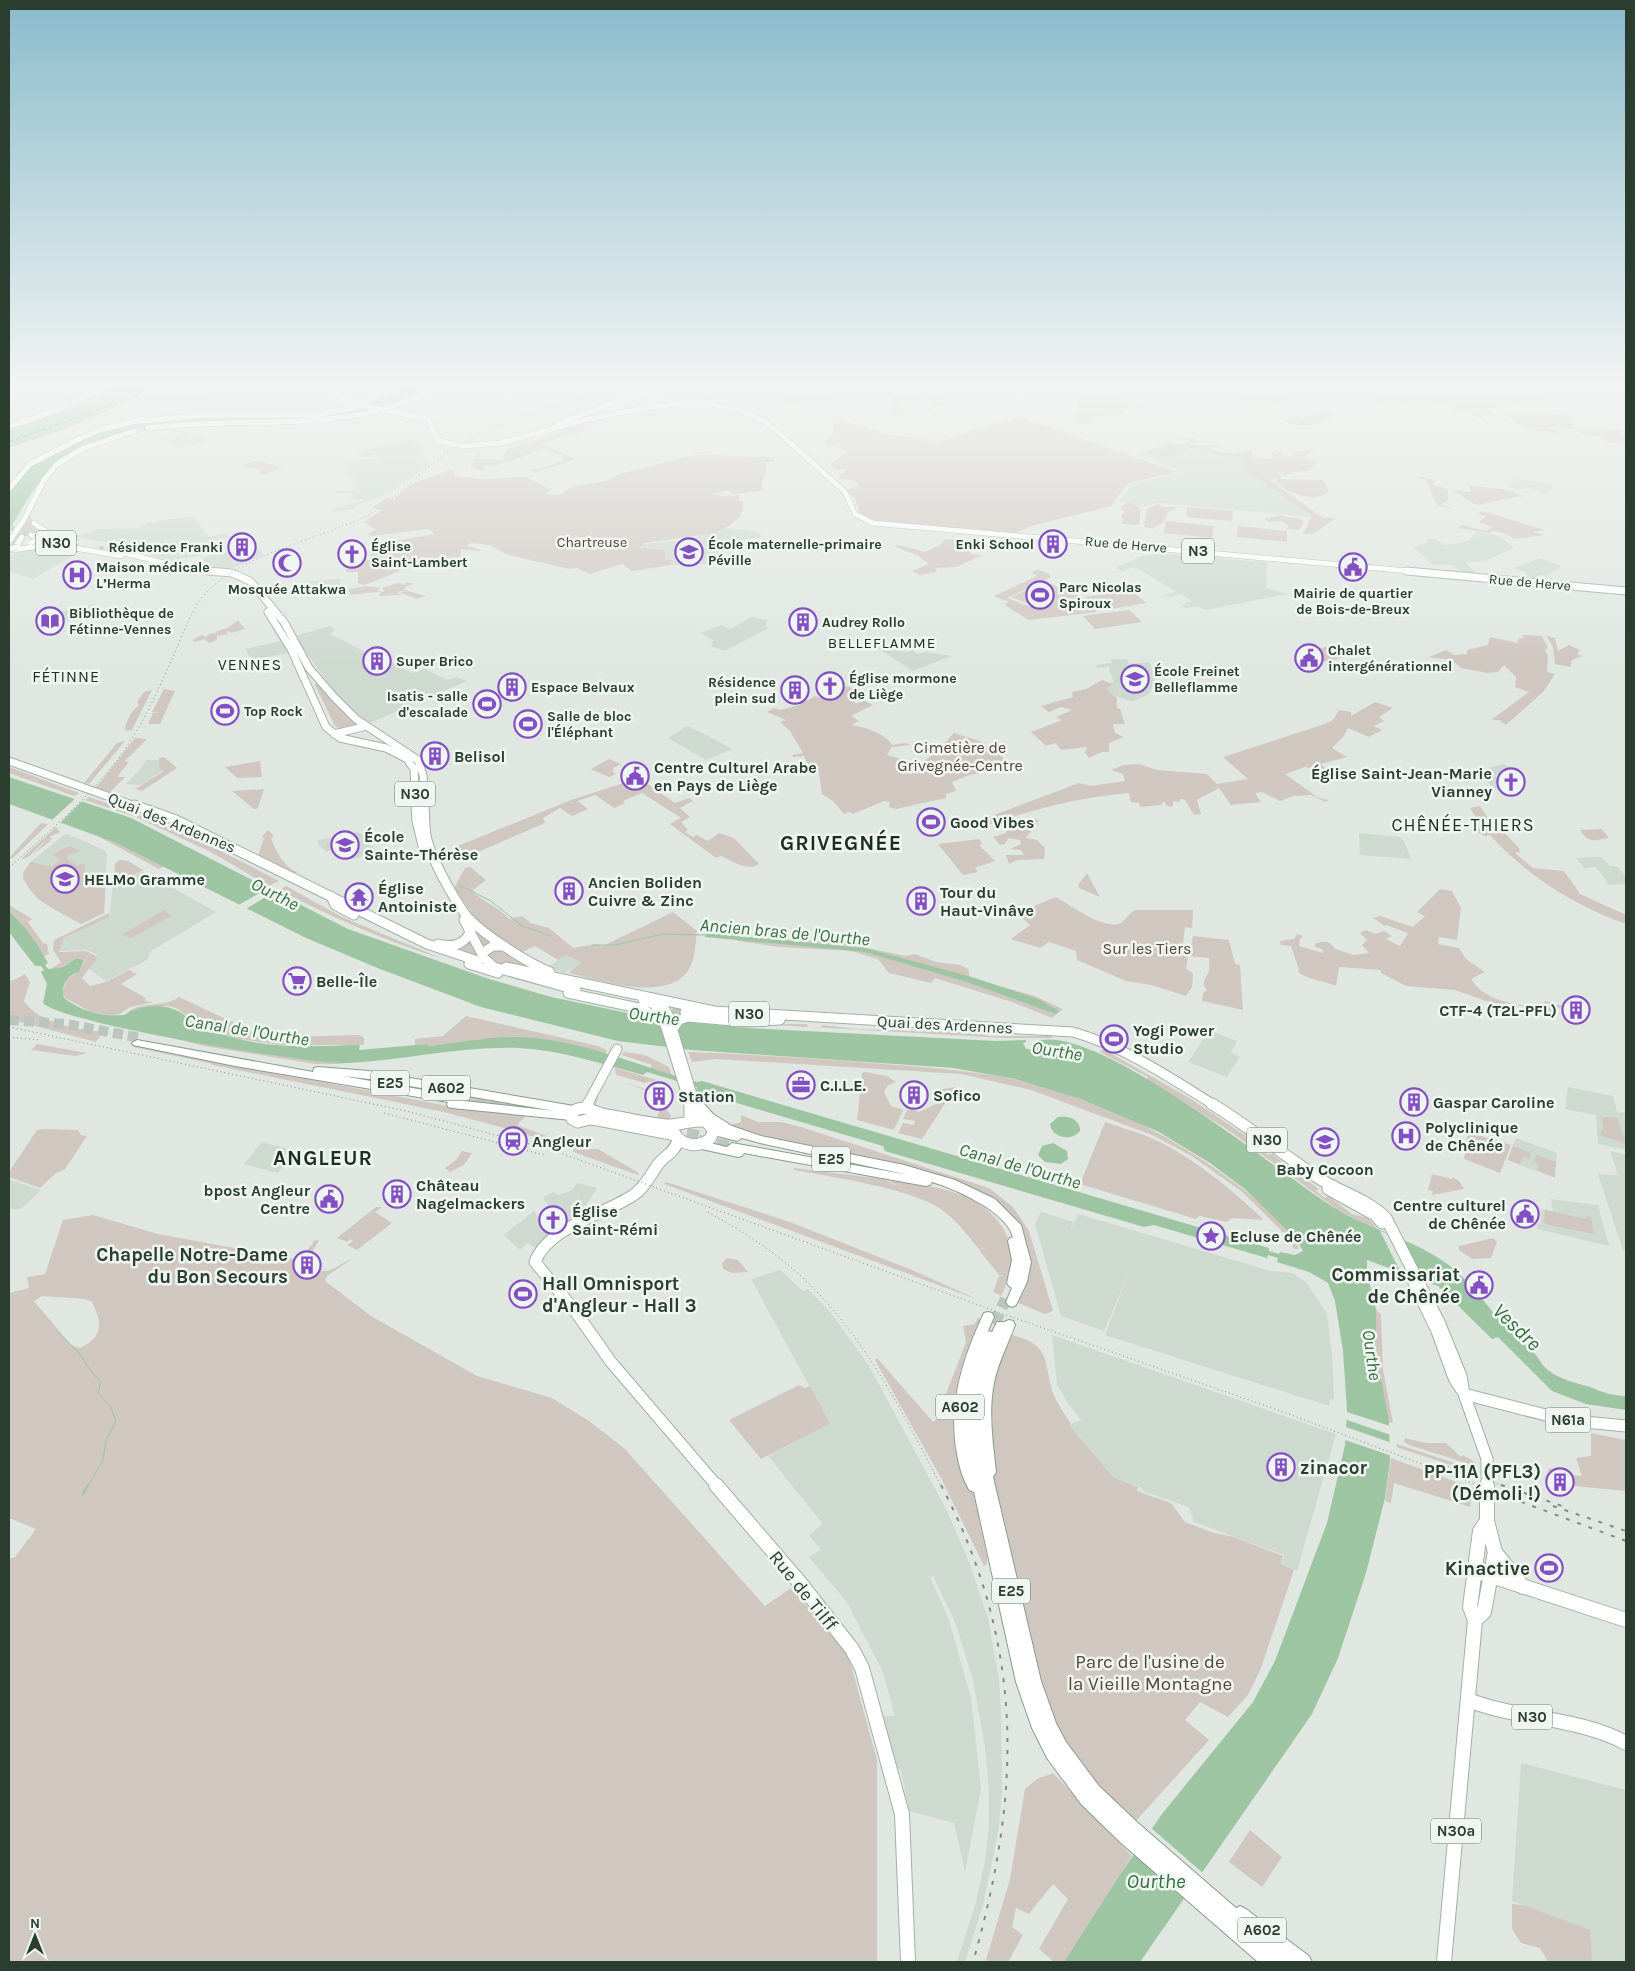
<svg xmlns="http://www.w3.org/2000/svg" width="1635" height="1971" viewBox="0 0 1635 1971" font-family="Karla,sans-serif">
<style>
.built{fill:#ced9d0}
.green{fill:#d1c7c1;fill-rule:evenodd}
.water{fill:#9dc5a2}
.pier{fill:#e0e7e1}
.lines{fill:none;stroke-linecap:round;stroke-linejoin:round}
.stream-far1{stroke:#9dc5a2;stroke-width:1}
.stream{stroke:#9dc5a2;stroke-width:2}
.ferry{stroke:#376e40;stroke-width:1;stroke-dasharray:4 3;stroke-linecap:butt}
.major-tunnel-far1{stroke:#bcc5bd;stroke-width:5;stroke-dasharray:5 2.5;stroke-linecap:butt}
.major-tunnel{stroke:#bcc5bd;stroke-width:9;stroke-dasharray:9 4.5;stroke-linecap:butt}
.highway-tunnel-far1{stroke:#bcc5bd;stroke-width:10;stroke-dasharray:10 5;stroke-linecap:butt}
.highway-tunnel{stroke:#bcc5bd;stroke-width:12;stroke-dasharray:12 6;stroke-linecap:butt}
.major-far4-casing{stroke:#a0b2a4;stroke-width:6}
.major-far3-casing{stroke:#a0b2a4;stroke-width:9}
.major-far2-casing{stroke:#a0b2a4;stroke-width:11}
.major-far1-casing{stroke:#a0b2a4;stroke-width:13}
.major-casing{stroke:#a0b2a4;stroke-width:16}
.highway-casing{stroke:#889d8d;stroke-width:2}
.major-far4{stroke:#fff;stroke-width:5}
.major-far3{stroke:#fff;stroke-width:7}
.major-far2{stroke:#fff;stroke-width:9}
.major-far1{stroke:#fff;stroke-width:11}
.major{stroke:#fff;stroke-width:14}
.highway{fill:#fff;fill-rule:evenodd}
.rail-far1{stroke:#7a907f;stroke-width:1;stroke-dasharray:1 3;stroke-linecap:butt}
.rail{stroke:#7a907f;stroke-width:2;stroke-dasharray:4 8;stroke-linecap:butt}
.major-bridge-casing{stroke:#a0b2a4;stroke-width:6;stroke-linecap:butt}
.major-bridge{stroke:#fff;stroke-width:5}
.labels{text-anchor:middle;stroke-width:5;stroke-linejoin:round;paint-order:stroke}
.far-park-label{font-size:14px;fill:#584538;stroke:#eff5f0}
.far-poi-label{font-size:14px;font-weight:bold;fill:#2a3d2e;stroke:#eff5f0;text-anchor:start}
.far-street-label{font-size:14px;fill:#2a3d2e;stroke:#eff5f0}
.shield{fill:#eff5f0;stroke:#657468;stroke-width:1}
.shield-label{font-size:15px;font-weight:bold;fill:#2a3d2e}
.far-neighbourhood-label{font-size:15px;letter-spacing:1px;fill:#1c2e21;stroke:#eff5f0}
.far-quarter-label{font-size:16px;letter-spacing:1px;fill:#1c2e21;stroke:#eff5f0}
.park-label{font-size:16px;fill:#584538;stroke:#eff5f0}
.poi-label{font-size:16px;font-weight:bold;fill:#2a3d2e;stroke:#eff5f0;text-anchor:start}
.street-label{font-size:16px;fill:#2a3d2e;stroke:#eff5f0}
.neighbourhood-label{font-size:18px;letter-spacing:1px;fill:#1c2e21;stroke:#eff5f0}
.water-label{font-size:18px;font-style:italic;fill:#376e40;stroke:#eff5f0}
.near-poi-label{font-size:19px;font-weight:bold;fill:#2a3d2e;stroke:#eff5f0;text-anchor:end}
.near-street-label{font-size:19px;fill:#2a3d2e;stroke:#eff5f0}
.near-park-label{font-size:19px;fill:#584538;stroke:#eff5f0}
.district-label{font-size:21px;font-weight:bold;letter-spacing:1px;fill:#1c2e21;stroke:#eff5f0}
.near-water-label{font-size:21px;font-style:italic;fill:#376e40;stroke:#eff5f0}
</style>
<rect width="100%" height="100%" fill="#e0e7e1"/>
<path class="built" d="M54 388H89L47 395 90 391 78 397 66 400 28 395Z
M159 388H188L213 402 138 403Z
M1261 388H1300L1311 397 1296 398 1268 407 1244 406 1235 391 1266 390Z
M827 396 834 401 787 404 781 400Z
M181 425 180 430 186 429 188 434 206 436 200 438 204 441 194 446 188 444 177 447 166 439 184 435 181 431 172 432 169 429Z
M411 440 426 450 417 452 429 462 427 465 408 481 397 486 398 488 392 492 357 505 353 509 332 512 334 509 364 500 350 499 353 493 336 494 337 491 354 490 356 486 351 484 358 481 352 479 353 476 351 474H346L351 461 380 458 375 454 363 457 357 452Z
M1170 442 1227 457 1243 459 1244 470 1313 517 1158 503 1141 507 1120 501 1131 484 1184 472 1136 455Z
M1514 478 1551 484 1553 490 1546 493 1527 488 1517 490 1510 487Z
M194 517 209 537 226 533 230 537 212 542 214 553 170 561 133 550 141 547 135 544 125 548 116 544 74 537 99 529 140 528 148 522 157 523 159 520Z
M725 528 754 531 761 534V537L733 541 715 554 727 564 671 565V560H666L667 555 660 548H642L643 544 685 540 694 541 713 553 695 538Z
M1476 532 1500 536 1514 548 1484 561 1465 562 1476 573H1470L1462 572 1452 565H1433L1413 547 1425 544 1428 539H1436L1444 545 1455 544 1469 540Z
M45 546 82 550 33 579 9 571V556L22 550Z
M258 548 264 555 227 570 200 569 205 556Z
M1154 554 1212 556 1215 554V558H1217L1218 554 1224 555 1223 559 1267 562 1266 588 1288 594 1205 610 1198 606 1186 608 1181 605 1192 601 1181 594 1169 597 1166 595 1177 592 1135 567 1123 571 1116 568 1142 556Z
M1540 558 1561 566 1547 576 1539 575 1540 581 1527 578 1526 572 1514 568Z
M341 579 339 587 307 589 310 581Z
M94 604 100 612 48 625 51 614Z
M751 617 768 620 765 626 769 628 724 651 711 646 713 640 700 633 722 625 730 629Z
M330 626 336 630 330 634 375 657 379 656 412 673 425 669 447 680 457 677 467 681 370 723 354 714 342 702 294 636Z
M281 641 288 653 252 660 245 649Z
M916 643H918L913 651 918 654 925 652 952 656 913 671 876 647 909 652Z
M1111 659H1127L1129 664 1149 662 1156 678 1149 694 1132 702 1108 693 1105 689 1114 681 1109 670 1110 667 1096 668 1097 665 1112 663Z
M687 726 710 737 732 749 706 760 668 738Z
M146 760H160V769L164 770 140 785 126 784 141 768Z
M1504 764 1518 774 1512 776 1506 772 1494 775 1518 792 1505 795 1473 772Z
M357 832 363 834 364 839 377 851 355 859 340 846 326 852 318 844V840Z
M1359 833 1400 837 1404 841 1411 859 1360 855Z
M68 834 104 850 107 854 104 913 81 924 37 899 23 879V873L29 863 64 835Z
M1601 857 1610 866 1618 867 1626 877V884L1609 885 1596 867 1584 868 1576 858Z
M143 871 216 912 151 951 147 960 106 981 89 969 97 955 87 950 59 951 64 938 109 917 113 886Z
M566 955 583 962 565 973 546 968Z
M1209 1030 1237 1041 1231 1052 1240 1057 1227 1077 1188 1062Z
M1568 1087 1613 1096 1617 1112 1626 1113V1150L1598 1144 1596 1115 1565 1109Z
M1516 1138 1557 1153 1555 1178 1507 1160Z
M262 1142 295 1151 278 1173 244 1164Z
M1610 1151 1626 1155V1251L1623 1250 1598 1174 1618 1175Z
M9 1180H10L41 1190 22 1208 15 1210 9 1208Z
M577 1183 597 1188 585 1206 591 1214 569 1226 556 1207H549L543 1197 553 1192 559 1195 572 1190Z
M1551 1199 1598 1205 1609 1246 1537 1229V1224L1541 1223V1209L1553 1211Z
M534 1211 554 1233 535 1248 527 1243 520 1250 504 1235Z
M1041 1212 1073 1222 1070 1232 1078 1214 1271 1271 1292 1273 1306 1282 1327 1314 1333 1367 1334 1400 1330 1399 1329 1406 1105 1335 1130 1270 1104 1331 1061 1316 1035 1224Z
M780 1270 803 1291 808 1289 831 1313 869 1366 946 1509 970 1564 988 1618 999 1680 1001 1712 1002 1791 999 1826 992 1863 983 1905 965 1962H957L976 1902 985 1860 989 1824V1789L985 1747 973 1680 956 1624 933 1576 930 1577 949 1620 971 1698 981 1789 965 1872 954 1823 909 1811 901 1770 892 1766 881 1716H895L882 1670 847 1602 809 1557 821 1550 809 1535 823 1524 768 1456 830 1424 751 1279Z
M1052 1335 1336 1434 1297 1571 1282 1564 1284 1555 1194 1522 1189 1507 1145 1492 1140 1487 1113 1477 1069 1425 1081 1420 1067 1402 1057 1384Z
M1521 1763 1626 1790V1962H1571L1567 1922 1512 1901Z"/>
<path class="green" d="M688 388H792L769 393 771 396 761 398 756 394 736 397 709 393 714 399 704 401 696 394 704 392H675Z
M932 388H973L945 398 947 402 927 412H923L939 402 922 398 900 407 899 410 905 414 902 416 886 412 892 406 893 397 912 390 922 391Z
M1078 388H1124V398L1147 407 1122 409 1124 415 1113 414 1091 420 1092 424 1075 423 1080 393Z
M1305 388H1538L1549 406H1545L1546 408 1516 404 1515 406 1484 409 1499 416 1480 415 1486 420 1484 421 1472 415 1471 412 1456 410 1467 416 1450 410 1456 407 1435 402 1422 408 1407 404 1389 406 1360 395 1318 397Z
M629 410 584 425 587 428 578 434 582 436 570 433 541 444 575 459 534 473 531 470 543 468 562 461 561 455 544 449 498 465 480 466 486 469 482 471 470 467 475 457 471 450 474 456H478L476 453 481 455 476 459 504 460 506 458 501 457 505 455 507 449 565 432 562 428Z
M1324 411 1336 415C1319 426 1302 429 1283 421L1297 416 1303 418Z
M1525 413 1569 416 1576 429 1549 427 1548 429 1559 431 1557 433 1530 430 1511 421 1516 420 1506 416Z
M833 417 880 433 938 442 1020 417 1177 472 1128 483 1111 506 1034 525 1016 533 875 521 860 515 855 498 846 490 860 486 853 480 838 479 846 469 835 470 830 465 849 451 824 443 834 434Z
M1618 430 1626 444 1605 442 1599 436 1581 435 1580 431Z
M1192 438 1199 441 1189 444C1200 448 1209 443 1221 446L1209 449 1233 454 1253 450 1252 457 1271 459V452H1276L1274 449H1277L1282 455 1296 458 1293 452 1316 449 1302 458 1319 461 1308 471H1299L1285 476 1282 473 1285 472 1268 473H1279L1282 479 1324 480 1329 492C1317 503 1285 494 1276 481L1278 478 1268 479 1323 518H1336L1313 534H1303L1312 516 1244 470 1243 459 1227 457 1180 445 1191 441 1181 439Z
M1170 443 1190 449 1165 459 1145 452Z
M694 455 775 457V462H766C768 474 761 480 761 491L732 494 726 490 712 494 721 496 739 495V501H743C745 519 729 527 715 532L716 533 644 543 640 548 665 549 666 560H671V565L632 571 622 564 590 574 576 568 569 569 506 554 490 545 471 543 467 546 481 550 479 551 461 549 460 558C420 555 400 573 364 585L358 583V572H346L348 560 365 563V560H370L372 548 377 544 435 534 428 529 371 536 368 533 376 530 364 522 382 510 372 508 387 498 393 500 410 485 449 470H454V476L482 479 526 477 551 490 544 494 562 495 566 490 577 486 606 481 619 474Z
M255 461H257L283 467 265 475 257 474 262 470 241 466Z
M1413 475 1434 480 1433 485 1448 489V501L1441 504 1456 511 1437 505 1426 480Z
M1469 486 1503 489 1523 496 1476 505 1453 490 1471 492Z
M1130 502 1141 509 1139 525 1122 524 1123 519 1121 516 1124 512 1121 506Z
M1158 504 1163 507H1178L1168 513 1163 522 1153 529 1144 527 1147 509Z
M1187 507 1233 511 1232 521 1186 517Z
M1482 511 1545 530 1533 532 1546 535 1515 539 1504 533 1494 531 1489 533 1458 528 1462 525 1486 531 1493 527 1479 522 1486 516 1478 514Z
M27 516H30L38 534 20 537 17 544 9 547Z
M1280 516 1301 519 1303 522 1299 530 1287 529 1288 525 1281 521 1268 522 1265 518Z
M1166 521 1214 526 1212 538 1164 533Z
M1238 526 1287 531V542L1237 537Z
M945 539 958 540 959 543H972L970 554 982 555 956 567 935 568 937 572 920 575 912 571 929 564 917 555 893 546 899 545 925 552 940 545Z
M1039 570 1048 573 1051 577 1007 598 1031 607 1034 606 1011 597 1046 582 1081 597 1097 612 1029 620 1006 606 1005 604 1009 602 994 596 1037 576 1031 572Z
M406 582 414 584 405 587 404 590 426 596 417 599 399 592H408L401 591 397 593 402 595 379 596 381 592C365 592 357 596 342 594H351L348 590 365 586 381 588 377 590 382 592 385 591 382 588 398 583 404 585Z
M1131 590 1146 603 1099 611 1084 597Z
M1129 610 1142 622 1095 629 1083 616Z
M238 620 245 629 231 633 228 631 226 632 228 634 217 636V640L209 643 205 639 195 642 192 640 202 635 205 637 212 633 217 634 215 632 229 627Z
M1522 635 1542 636 1548 648 1545 649 1548 656 1547 672 1555 674 1544 691 1506 725 1499 720H1491L1529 692 1515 687 1516 677 1504 665 1498 672 1487 673 1461 668 1452 660 1429 657 1446 650 1454 655 1467 654V650L1488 645 1490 637 1518 643V639L1524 638Z
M1546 635 1557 639H1555L1558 651 1569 645 1580 650 1577 654 1583 656 1572 660 1570 667 1555 664 1553 647Z
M1330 646 1353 655 1310 665 1293 661 1299 653Z
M1102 680 1112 684 1106 689 1117 698V708L1120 709 1125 724H1113L1115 733 1124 737 1109 743V752H1102L1089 758 1085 753 1087 747 1061 750 1056 743 1046 746 1031 732 1062 720 1056 717 1072 710 1061 707 1049 712 1041 706 1073 697 1072 692 1086 689Z
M317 681 363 726 340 729 335 726 315 685Z
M844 686 866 691 854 704 865 701 873 705 851 716 859 721 852 725C865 727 886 734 892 745L905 743 911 745 892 747 887 755 901 759 895 762C925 770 935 753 954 733L982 742 1006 760 986 768 980 773 970 775 952 782 956 791 946 794V798L896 809 889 807 890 802 884 801 853 814 849 812 844 814 833 801 822 794 819 773 814 765H808L804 756 793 757 792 755 803 753 790 731 780 722 786 720 767 712 774 708 780 710 800 705 801 703 816 696 819 698 832 695 831 693 840 690Z
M164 689 175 691 160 724H148L153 713H160L152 712Z
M152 690 132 730 125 731C125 722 132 710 139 705L137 702 144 692Z
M1375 702 1393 708 1379 717 1384 721 1374 726 1382 730 1369 737 1348 728 1344 736 1332 748 1347 757 1321 764 1326 769 1344 768 1353 775 1339 776 1305 767 1285 774 1317 797 1328 800 1326 802 1311 795 1293 796 1280 801 1262 792 1255 793 1261 802 1231 805 1219 788 1197 800 1201 814 1194 815 1185 800 1181 799 1179 802 1173 801V807L1167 806 1164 801 1161 805 1140 807 1139 803 1131 802 1129 793C1084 797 1042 807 1000 821V823L977 825 973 823 1079 783 1091 786 1125 781 1123 774 1111 770 1124 765 1139 764 1157 770 1207 774 1217 784 1248 779 1223 757 1325 724 1333 720 1339 710 1351 712V716Z
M135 738 147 739 125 761 129 762 117 777H125L110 792 96 788Z
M125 741 89 784 84 783 117 743Z
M164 757 177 768 142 791 135 789 164 771 160 769 159 758Z
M609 759 621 764 613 768 614 770 612 771 616 774 609 777 591 769Z
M260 761 262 777 237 778 225 767Z
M9 767 79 793 74 796 9 773Z
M639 778 675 803 689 798 693 801 680 808 690 817 681 822 688 830 685 832 693 837 697 835 708 841 719 833 734 838 759 864C747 872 733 861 721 856L716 858 670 824 681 818 642 793 623 801 625 803 614 808 595 795 578 801 588 809 572 816 560 808 543 818 545 823 462 859 453 848 571 800Z
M264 789 258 808 254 809 232 791Z
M89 797C155 819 217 848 279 881L269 886 211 852 136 817 85 800Z
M1480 806 1493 826 1500 828 1519 848 1520 852 1515 853 1533 868 1564 871 1579 892 1578 893 1626 915V924C1575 906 1526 875 1490 835L1485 836 1471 829 1482 828 1470 808Z
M1036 819 1039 820 1026 838 1037 840 1045 848 1044 859 1017 860 1009 864 1006 855H1024L1021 850 1010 849 1021 844 1020 840 1008 838 1005 844 1000 845 993 837 1006 833 1009 827Z
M41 823 48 824 13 858H9Z
M56 827 60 832 49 837 53 839 48 840 51 841 48 843 32 855 46 841C38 845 31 859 21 859Z
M1602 829 1609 838C1594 841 1588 843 1580 830Z
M268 830 274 836 271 838C275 850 285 869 298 872L294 874 258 856 264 838 262 837Z
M92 833 133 849 166 865 159 869Z
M979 839 982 843 980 846 995 861 975 868 978 872 963 875 938 844Z
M69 846 81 851 69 855 67 859 77 865 85 864 84 883 106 879 104 913 81 924C61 912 26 899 23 873L31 862 51 867 61 859 52 855Z
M119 860 128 861 143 870 113 886 115 864Z
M470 867 486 880 472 891C483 902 499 907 509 919L522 916 531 923 549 928 573 948 596 944 603 946 673 912 697 931C695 943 696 958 689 969 668 1004 599 980 568 973L582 962 566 955 558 960 535 946 516 955 531 965 526 970 476 959 447 947 478 935 476 919 454 888 465 868Z
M1087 873 1100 897 1079 888 1078 885Z
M286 886 342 917 443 959C385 941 332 917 279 890Z
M1440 889 1452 891 1461 908 1457 940 1439 937 1438 944 1459 948 1466 959 1485 972 1471 979C1487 1003 1513 1003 1539 1008L1545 1001 1563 1006 1549 1013 1517 1005 1514 1011 1455 990 1406 986 1381 973V970L1339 967 1336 986C1324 981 1308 980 1298 972L1299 970 1291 946 1281 945 1280 941 1294 939 1297 934 1303 936 1300 939 1299 946 1323 953 1322 949 1315 947V944C1323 941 1329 940 1335 949L1354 955 1369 953 1362 945 1367 940 1360 933 1366 930 1375 934 1384 931 1392 936 1386 939 1400 946 1408 933 1386 925 1385 926 1373 918 1380 916 1413 927 1425 916 1417 912Z
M1056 897C1070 905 1105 931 1121 923 1126 920 1129 913 1135 910H1193L1192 928 1185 927 1183 944 1191 946 1193 936 1229 940 1235 964 1240 965 1243 1010 1202 1001 1203 993 1207 990C1200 981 1206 980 1209 971 1210 968 1209 961 1209 958L1188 956 1186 969 1193 973 1192 987 1186 996 1151 985 1126 981 1077 960 1076 951 1049 942 1040 948 1011 939 1030 925 1017 913Z
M9 905 32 919 28 922 43 943 47 944 49 954 44 956 18 919 9 911Z
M164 910 171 916 132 938 122 935Z
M109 913V917L64 938 59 952 86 951 98 957 82 978 90 986 106 982 129 970 137 974 121 984 146 998 144 1001 154 1002 130 1007 120 1014 113 1016 91 1012 65 998 63 993 66 979 79 972 85 960 77 958 56 970 52 968 61 962 53 950 54 940Z
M738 937 839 942 906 956 915 954 936 962 960 965 968 969 970 978 1035 996 1063 1009 1052 1018 1012 1002 935 978 931 983 889 973 878 959 851 951 779 947 737 941Z
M25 974 30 982 24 1001C41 1025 75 1028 103 1032L96 1042 9 1019V979L12 981Z
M179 997 256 1033 287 1037 359 1035 364 1038V1045H280L234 1038 219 1031 207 1030 192 1023 187 1016 176 1008 167 1006 128 1012C138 1002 166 1007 179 997Z
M466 1016 598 1046 607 1050 605 1054 575 1045 522 1037 427 1046V1044L415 1045V1039L443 1036Z
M789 1024H807L808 1027H821L822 1025 856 1029 988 1033V1036H1052V1038H1005L775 1025Z
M169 1037 287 1057 347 1064H315L204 1046Z
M37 1044 87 1053 76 1056 31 1050Z
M135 1046 464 1109 527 1115 517 1125 582 1149H598L639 1173 638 1175 573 1152 574 1150 519 1132 444 1112 213 1065 209 1063 133 1047Z
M1103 1049 1191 1099 1261 1146 1259 1148 1268 1155 1272 1154 1282 1162 1280 1164 1291 1172 1294 1171 1319 1189 1316 1191 1325 1198 1328 1196 1352 1214 1368 1218 1380 1232 1338 1210 1231 1132 1147 1079 1148 1077 1100 1052Z
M624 1052 645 1055 669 1067 672 1076 650 1069 652 1065 622 1055Z
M688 1052C745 1054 802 1058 858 1062 910 1066 962 1069 1013 1079 1089 1095 1170 1133 1231 1180 1252 1195 1290 1226 1299 1249H1294L1289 1238 1241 1191 1190 1155 1152 1135 1031 1090 961 1074 716 1059 692 1062Z
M615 1068 657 1080 645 1083 616 1075Z
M866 1072 887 1076 896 1082 888 1085 884 1092 891 1106 903 1110 894 1130 857 1120 862 1073Z
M618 1081 667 1095 655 1093 653 1095 666 1099 664 1106 671 1116 668 1121 595 1107V1101L599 1093 596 1104 600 1108 657 1117 660 1109 657 1108 661 1101 649 1097 652 1092Z
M956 1087 922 1139 898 1133 903 1123 914 1125 915 1121 903 1119 907 1110 912 1109 919 1112 938 1103 940 1099 936 1090Z
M469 1094 560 1109 558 1112 464 1104Z
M741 1115 758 1122H781L801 1127 989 1188 1013 1207 1029 1231 1053 1311 1045 1314 1018 1303C1021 1295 1027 1288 1028 1279 1037 1233 995 1194 955 1181L736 1130 729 1125 741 1122Z
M1607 1117 1617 1118 1626 1144 1597 1134H1601V1130L1603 1131 1602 1118Z
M1105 1122C1119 1127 1134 1131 1149 1137 1192 1156 1230 1188 1264 1220L1232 1218 1227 1222 1199 1216 1196 1219 1080 1184Z
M45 1129 78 1130 81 1135 87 1136 65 1169 56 1173 40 1188 9 1177V1172L37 1130Z
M1468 1132 1511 1145 1500 1173 1464 1159Z
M1513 1146 1531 1153 1529 1159 1523 1157 1520 1164 1508 1160Z
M462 1151 472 1153 464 1165 450 1172 445 1168 456 1160Z
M1536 1155 1556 1162 1554 1177 1537 1170 1539 1164 1534 1161Z
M794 1168 883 1179 899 1186 890 1183 892 1180C913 1184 936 1186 956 1193 987 1202 1017 1233 1012 1267 1011 1277 1005 1287 1001 1296L993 1292 999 1276H1004L999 1275 979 1250 986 1248 979 1249C967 1235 955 1218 939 1208 908 1188 832 1177 794 1170Z
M1432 1174 1452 1179 1453 1177 1459 1181 1464 1189 1432 1195 1433 1191 1428 1190Z
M666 1182 790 1222 912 1270 979 1300 664 1184Z
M376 1207H382L375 1212 392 1223 357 1250 347 1245 353 1241 350 1239 347 1242 337 1238Z
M1545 1210 1586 1219V1216L1591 1217 1594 1234 1549 1225 1544 1223Z
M93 1215 158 1234 300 1260 315 1240 319 1241 302 1266 310 1271 313 1268C330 1277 337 1264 352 1259L327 1276 325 1281 371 1316 477 1376 552 1398 589 1421 624 1448 765 1606 791 1588 847 1650 877 1760V1962H9V1559L15 1557 36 1529 9 1518V1293L29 1288 27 1277 45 1274 63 1220ZM42 1296 84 1299 92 1302C102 1322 104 1337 80 1348L71 1345 34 1301Z
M1493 1238 1497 1242 1491 1258 1472 1259 1459 1250V1246Z
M727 1258 738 1260 748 1272 732 1273 723 1269 722 1263Z
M1376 1309 1381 1315 1383 1369 1393 1423 1389 1422 1376 1353Z
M978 1318 984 1321 966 1468 974 1495 987 1556V1564L984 1566 941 1478 875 1360 877 1358 933 1422 939 1417 947 1398 946 1394 966 1342 963 1326 975 1324Z
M1012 1335C1052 1345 1043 1362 1053 1393 1057 1404 1065 1414 1071 1424L1069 1425 1113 1477 1138 1487 1137 1491 1171 1503 1185 1522 1214 1533 1234 1537 1283 1556 1281 1564 1294 1570 1261 1668 1248 1695 1228 1717 1200 1702 1185 1720 1209 1740 1135 1822 1074 1762 1046 1708 993 1486 988 1394 1006 1339Z
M799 1385 805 1388 810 1386 830 1424 761 1459 729 1420Z
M1591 1433 1626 1440V1491L1553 1484 1548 1469 1551 1468 1553 1474 1582 1476 1576 1458 1591 1456Z
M1405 1438 1426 1443H1446L1461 1457 1463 1455 1476 1463 1475 1466 1409 1445 1404 1442Z
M1397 1444 1470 1468 1469 1471 1396 1447Z
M1391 1458 1473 1488 1470 1507 1394 1483 1391 1503 1385 1501Z
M1053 1773 1132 1856 1064 1962H1054L1039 1949 1068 1899 1053 1884 1029 1914 1016 1908 1012 1927 1023 1935 1008 1962H989L986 1960 1010 1879 1025 1789 1037 1779Z
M1250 1830 1282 1857 1262 1887 1229 1862Z
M1512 1904 1523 1905 1590 1930 1592 1962H1548L1540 1948 1521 1943 1512 1929Z"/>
<path class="water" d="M112 388H149C106 417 57 431 9 448V428L67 410Z
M402 388H430C403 400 374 414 344 418 331 421 316 420 302 420 227 423 109 414 51 469 34 485 22 510 9 530V493L25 472 38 461 95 434 130 424 179 417 308 416 359 407Z
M9 777 131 818 348 929 489 979 551 997 637 1015 695 1023 748 1028 996 1041 1026 1040V1042L1023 1043 1026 1049H1035L1033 1043C1088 1014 1285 1178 1338 1210 1372 1230 1411 1239 1443 1261 1470 1279 1487 1307 1508 1330 1516 1338 1526 1345 1534 1353 1539 1358 1542 1366 1548 1370 1559 1379 1576 1383 1590 1387 1602 1392 1613 1396 1626 1396V1410L1586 1404 1552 1391 1498 1337 1492 1339 1438 1286 1367 1260V1273L1376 1309V1353L1389 1420 1390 1461 1385 1498 1366 1573 1338 1658 1312 1714 1140 1962H1064L1119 1876 1162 1814 1253 1702 1275 1661 1327 1523 1345 1445 1347 1410 1343 1351 1335 1301 1328 1283 1309 1272 1277 1262 1278 1258 1268 1255 1267 1258 1154 1225 1144 1227 885 1151 883 1146 696 1091 697 1087 647 1072 643 1075C602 1064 561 1050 518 1048 462 1046 405 1060 349 1063 310 1065 61 1023 43 1003L47 984 41 972 44 970 41 966H35L9 932V911C25 925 38 945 48 963L45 965 48 969C65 968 62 967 77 958L84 960 79 972C66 976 61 984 64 998 81 1011 101 1017 122 1015 128 1015 124 1014 129 1012 150 1002 178 1004 192 1023L191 1026C203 1024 223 1035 235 1038 275 1049 319 1046 360 1045L359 1050 427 1044 428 1046C459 1043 491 1036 522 1037 584 1040 640 1067 697 1082L702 1081 1269 1248V1251L1279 1254 1280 1252 1295 1255 1303 1251 1295 1238 1246 1190 1210 1163 1159 1132 1081 1099 1015 1079 953 1068 692 1050 618 1041 481 1007 380 969 306 938 114 842 9 804Z
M706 933 865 948 975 978 1038 999 1059 1011 1056 1014 964 981 865 952 705 937Z
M1058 1117C1067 1116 1077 1117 1080 1128V1131C1071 1142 1052 1138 1050 1124Z
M1053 1143 1067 1151 1068 1159 1061 1164 1045 1162 1038 1155 1042 1146Z"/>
<path class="pier" d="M78 796 84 799 59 824 51 821Z
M270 887 276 891 244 910 237 906Z
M1380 1231 1402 1239 1424 1282 1401 1273Z
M1344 1411 1390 1426 1391 1435 1344 1419Z
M1343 1426 1392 1443V1456L1342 1439Z
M1150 1827 1204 1874 1188 1899 1133 1850Z"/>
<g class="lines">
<path class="stream-far1" d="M459 885 491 901 522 926 551 936
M592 945H615L663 934 705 935
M57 1331 79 1353 93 1374 101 1381 98 1393 111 1407 116 1422 106 1440 103 1460 88 1486"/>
<path class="stream" d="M83 1494 88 1485"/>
<path class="ferry" d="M9 442 139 395 143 388"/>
<path class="major-tunnel-far1" d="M134 431 148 428
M9 527 31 535
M99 548 116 551"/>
<path class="major-tunnel" d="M659 1007 685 1012"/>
<path class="highway-tunnel-far1" d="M9 1020 66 1024 141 1038
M461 1096 516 1105"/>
<path class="highway-tunnel" d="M508 1104 593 1118
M669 1131 709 1138
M699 1141 732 1147
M994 1324 1006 1299"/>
<g class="major-far4-casing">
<path id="major-far4" d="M319 388 359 405
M75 401 105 388
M357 405 394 389
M361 405 423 418 428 420 439 441 463 446 500 443 589 419 650 407 680 404H710L737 409 762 420 776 430 845 492 855 514 873 523 1420 572
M383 410 434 389
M141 421 203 415H316L357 407
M557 424 613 403 673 388
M9 426 36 418 66 405
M148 428C225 418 301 429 377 411
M76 440 102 429 145 419
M9 489 30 464 81 438
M34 523 48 533 76 542
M31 535 55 540
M9 542 25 518 44 480 57 464 84 448 134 431
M16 546 22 537
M13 550 52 544 121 556
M116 551 192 570 224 572"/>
</g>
<g class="major-far3-casing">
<path id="major-far3" d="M208 571 232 573 250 581 284 622 309 668 334 697 356 719 418 760 423 775 425 807
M1407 571 1626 591
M268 612 291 649 326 727 340 738 386 748 407 759 414 769 416 807
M334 734 367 726
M9 761 138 807"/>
</g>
<g class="major-far2-casing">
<path id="major-far2" d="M134 805 176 820 427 944 478 961
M416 805 417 821 424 850
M424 805C425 816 424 829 427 840 432 860 453 897 465 914 480 933 528 963 550 972
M331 896 335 905 354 915
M464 920 484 958 494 967 576 990
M438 944C453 948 466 945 471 929
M482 953 493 946H504
M469 964 498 973
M506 967 714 1011 1073 1032C1125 1047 1169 1077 1214 1105
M568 993 643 1009 664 1023
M643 1000 654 1004 662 1015 690 1105
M663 1006 669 1017 695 1105
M685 1012 702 1014
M673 1029 679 1020 688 1017 744 1022 780 1020
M587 1105 617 1049"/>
</g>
<g class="major-far1-casing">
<path id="major-far1" d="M1212 1104C1250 1127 1283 1155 1320 1179 1342 1193 1367 1199 1386 1218L1439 1322 1461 1376 1464 1394 1487 1459V1486
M586 1107 588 1104
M690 1120V1104
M676 1135 598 1120 590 1119 578 1122 572 1119 571 1113C584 1102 593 1113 607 1115 627 1118 649 1124 669 1125 680 1125 690 1120 704 1121
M677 1137C687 1147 699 1147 710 1139L714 1131 696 1109 694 1104
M678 1140C676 1151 666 1155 659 1163 651 1174 644 1189 632 1196 603 1215 548 1227 535 1262L575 1311 611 1362 717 1486
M1328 1189 1375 1215 1382 1223
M1414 1283 1437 1331 1454 1378 1461 1389
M1464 1394 1565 1420 1626 1426"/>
</g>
<g class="major-casing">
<path id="major" d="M716 1485 801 1584 852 1649 862 1668 902 1814 908 1962
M1495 1552 1523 1587
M1476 1571 1626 1620
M1475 1620 1484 1612 1495 1552 1487 1521V1485
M1468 1700C1520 1720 1577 1717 1626 1743
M1444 1962 1475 1620 1470 1607 1480 1531 1487 1521"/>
</g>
<g class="highway-casing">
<path id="highway" d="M137 1040 313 1072 314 1068 318 1067 369 1071 574 1106 578 1107 579 1110 575 1114 577 1116 575 1119 571 1120 452 1108 448 1107 447 1104 448 1102 235 1066 133 1045 132 1043ZM342 1076 369 1079 555 1111 464 1101 463 1097 459 1096Z
M694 1096 698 1097 713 1114 732 1126 761 1136 904 1165 955 1180 995 1199 1021 1225 1031 1262 1027 1282 1016 1305 1012 1307 1008 1305 1006 1302 1012 1288 1009 1286 1007 1283 1012 1260 1008 1241 1010 1238 1013 1237C1006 1211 955 1189 932 1182L930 1185 926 1186 744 1153 742 1156 738 1157 697 1148 695 1145 697 1142 701 1141 727 1147 732 1143 909 1175 760 1143 742 1138 737 1141 710 1134 708 1131 710 1128H717L706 1119 690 1103 689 1100 690 1097Z
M988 1312 992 1313 994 1317 988 1331 992 1332 997 1322H1004L1009 1320 1013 1321 1015 1325C1008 1344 998 1363 994 1383 988 1413 993 1442 996 1472L993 1477 1041 1681 1056 1723 1066 1742 1099 1786 1138 1823 1236 1908 1240 1906 1246 1909 1309 1956 1312 1962H1258L1120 1842 1081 1804 1047 1758 1032 1728 1016 1682 974 1492 969 1490C963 1479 959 1467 957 1454 948 1405 962 1361 982 1317L984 1313Z"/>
</g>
<use href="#major-far4" class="major-far4"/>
<use href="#major-far3" class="major-far3"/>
<use href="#major-far2" class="major-far2"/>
<use href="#major-far1" class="major-far1"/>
<use href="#major" class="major"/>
<use href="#highway" class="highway"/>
<path class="rail-far1" d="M392 499C413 481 433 461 457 446 506 417 564 403 618 388
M9 868C53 827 101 789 133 737 150 710 162 681 175 652 185 630 193 603 212 587 253 550 326 538 376 511
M9 1027 406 1111 552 1150 995 1311 1286 1413 1480 1486
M9 1037 40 1040
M384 1113 544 1155
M708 1212C743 1232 776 1252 805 1280 865 1337 903 1413 941 1486
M1444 1465 1504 1486"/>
<path class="rail" d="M941 1485C1025 1646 1022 1791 973 1962
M1476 1485 1626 1541
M1501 1485 1562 1506
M1553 1506 1626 1531"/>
<g class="major-bridge-casing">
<path id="major-bridge" d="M359 405H361
M31 543 37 539 39 534
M9 549 18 547"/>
</g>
<use href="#major-bridge" class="major-bridge"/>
</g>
<linearGradient id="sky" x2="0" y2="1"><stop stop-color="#8abbcc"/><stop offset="0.58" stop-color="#f1f4f2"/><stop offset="1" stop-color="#f1f4f2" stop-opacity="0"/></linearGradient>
<rect width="1635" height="664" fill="url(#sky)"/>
<defs>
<g id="building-ring" transform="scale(1.4375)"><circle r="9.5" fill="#eff5f0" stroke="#834fc2" stroke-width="1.5"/><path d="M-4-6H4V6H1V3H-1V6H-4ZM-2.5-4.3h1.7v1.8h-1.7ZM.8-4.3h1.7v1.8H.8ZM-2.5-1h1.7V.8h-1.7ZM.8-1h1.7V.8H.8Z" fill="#834fc2"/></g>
<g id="school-ring" transform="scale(1.4375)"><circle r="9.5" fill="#eff5f0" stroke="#834fc2" stroke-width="1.5"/><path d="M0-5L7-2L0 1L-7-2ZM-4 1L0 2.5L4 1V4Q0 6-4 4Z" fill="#834fc2"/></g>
<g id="church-ring" transform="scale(1.4375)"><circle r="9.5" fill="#eff5f0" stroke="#834fc2" stroke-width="1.5"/><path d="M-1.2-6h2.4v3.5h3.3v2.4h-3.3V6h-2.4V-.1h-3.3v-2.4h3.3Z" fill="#834fc2"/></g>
<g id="mosque-ring" transform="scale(1.4375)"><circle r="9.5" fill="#eff5f0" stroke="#834fc2" stroke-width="1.5"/><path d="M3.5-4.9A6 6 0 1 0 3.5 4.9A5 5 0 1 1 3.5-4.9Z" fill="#834fc2"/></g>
<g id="civic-ring" transform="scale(1.4375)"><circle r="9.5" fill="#eff5f0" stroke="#834fc2" stroke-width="1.5"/><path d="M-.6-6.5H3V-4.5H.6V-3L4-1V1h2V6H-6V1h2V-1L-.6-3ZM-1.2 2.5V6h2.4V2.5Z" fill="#834fc2"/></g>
<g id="hospital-ring" transform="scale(1.4375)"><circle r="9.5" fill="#eff5f0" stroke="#834fc2" stroke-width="1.5"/><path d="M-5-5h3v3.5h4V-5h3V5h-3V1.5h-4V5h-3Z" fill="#834fc2"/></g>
<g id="stadium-ring" transform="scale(1.4375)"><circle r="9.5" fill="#eff5f0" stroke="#834fc2" stroke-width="1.5"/><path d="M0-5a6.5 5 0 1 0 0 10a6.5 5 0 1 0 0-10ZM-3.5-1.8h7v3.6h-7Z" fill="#834fc2"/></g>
<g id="library-ring" transform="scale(1.4375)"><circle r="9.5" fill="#eff5f0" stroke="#834fc2" stroke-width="1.5"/><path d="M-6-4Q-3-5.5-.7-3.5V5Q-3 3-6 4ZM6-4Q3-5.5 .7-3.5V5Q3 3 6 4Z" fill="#834fc2"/></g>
<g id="temple-ring" transform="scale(1.4375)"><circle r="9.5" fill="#eff5f0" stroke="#834fc2" stroke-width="1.5"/><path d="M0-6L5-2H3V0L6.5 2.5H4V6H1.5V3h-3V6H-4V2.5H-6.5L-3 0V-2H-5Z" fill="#834fc2"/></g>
<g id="supermarket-ring" transform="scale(1.4375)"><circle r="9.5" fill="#eff5f0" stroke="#834fc2" stroke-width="1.5"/><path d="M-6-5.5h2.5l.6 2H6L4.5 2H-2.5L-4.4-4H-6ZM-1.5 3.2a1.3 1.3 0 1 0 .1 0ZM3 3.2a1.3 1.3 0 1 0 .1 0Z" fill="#834fc2"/></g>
<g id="office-ring" transform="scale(1.4375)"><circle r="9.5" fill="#eff5f0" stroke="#834fc2" stroke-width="1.5"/><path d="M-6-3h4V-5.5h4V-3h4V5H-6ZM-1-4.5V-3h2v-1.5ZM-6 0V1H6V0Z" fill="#834fc2"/></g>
<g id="station-ring" transform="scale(1.4375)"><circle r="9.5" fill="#eff5f0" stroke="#834fc2" stroke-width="1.5"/><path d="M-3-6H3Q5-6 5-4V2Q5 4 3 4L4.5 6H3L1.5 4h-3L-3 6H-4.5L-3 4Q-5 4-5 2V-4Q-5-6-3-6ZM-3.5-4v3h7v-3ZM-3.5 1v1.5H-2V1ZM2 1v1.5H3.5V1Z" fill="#834fc2"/></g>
<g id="sight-ring" transform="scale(1.4375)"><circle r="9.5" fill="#eff5f0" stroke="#834fc2" stroke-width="1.5"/><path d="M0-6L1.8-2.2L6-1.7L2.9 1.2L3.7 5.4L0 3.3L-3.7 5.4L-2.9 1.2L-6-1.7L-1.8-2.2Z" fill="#834fc2"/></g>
</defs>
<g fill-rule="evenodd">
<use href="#building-ring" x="1053" y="544"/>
<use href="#building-ring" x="242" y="547"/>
<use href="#school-ring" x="689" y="552"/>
<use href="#church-ring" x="352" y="554"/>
<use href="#mosque-ring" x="287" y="563"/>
<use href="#civic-ring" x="1353" y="567"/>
<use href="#hospital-ring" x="77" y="575"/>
<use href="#stadium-ring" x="1040" y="595"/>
<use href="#library-ring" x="50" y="621"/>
<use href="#building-ring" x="803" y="622"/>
<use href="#civic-ring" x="1309" y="658"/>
<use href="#building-ring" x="377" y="661"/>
<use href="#school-ring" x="1135" y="679"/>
<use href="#church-ring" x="830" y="686"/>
<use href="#building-ring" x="512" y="687"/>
<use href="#building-ring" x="795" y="690"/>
<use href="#stadium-ring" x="487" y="704"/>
<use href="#stadium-ring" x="225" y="711"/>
<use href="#stadium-ring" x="528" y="724"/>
<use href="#building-ring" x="435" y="756"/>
<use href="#civic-ring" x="635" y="776"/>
<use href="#church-ring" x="1511" y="782"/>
<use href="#stadium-ring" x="931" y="822"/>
<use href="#school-ring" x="345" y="845"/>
<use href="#school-ring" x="65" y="879"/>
<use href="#building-ring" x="569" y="891"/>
<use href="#temple-ring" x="359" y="897"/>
<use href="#building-ring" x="921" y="901"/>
<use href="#supermarket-ring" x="297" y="981"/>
<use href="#building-ring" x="1576" y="1010"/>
<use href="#stadium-ring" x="1114" y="1039"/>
<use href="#office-ring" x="801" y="1085"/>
<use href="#building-ring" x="914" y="1095"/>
<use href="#building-ring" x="659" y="1096"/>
<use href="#building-ring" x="1414" y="1102"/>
<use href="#hospital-ring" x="1406" y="1136"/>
<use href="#station-ring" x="513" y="1141"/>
<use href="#school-ring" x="1325" y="1142"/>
<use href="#building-ring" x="397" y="1194"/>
<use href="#civic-ring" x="329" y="1199"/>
<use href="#civic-ring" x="1525" y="1214"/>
<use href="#church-ring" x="553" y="1220"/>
<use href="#sight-ring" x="1211" y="1236"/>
<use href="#building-ring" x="307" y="1265"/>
<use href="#civic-ring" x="1479" y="1285"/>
<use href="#stadium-ring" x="523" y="1294"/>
<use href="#building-ring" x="1281" y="1467"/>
<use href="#building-ring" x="1560" y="1482"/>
<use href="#stadium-ring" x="1549" y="1568"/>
</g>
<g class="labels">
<g class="far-park-label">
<text x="592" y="547">Chartreuse</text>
</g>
<g class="far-poi-label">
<text x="708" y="549">École maternelle-primaire<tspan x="708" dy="16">Péville</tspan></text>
<text x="1034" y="549" text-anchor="end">Enki School</text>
<text x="371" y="551">Église<tspan x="371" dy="16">Saint-Lambert</tspan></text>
<text x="223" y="552" text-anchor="end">Résidence Franki</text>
<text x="96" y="572">Maison médicale<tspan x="96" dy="16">L’Herma</tspan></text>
<text x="1059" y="592">Parc Nicolas<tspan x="1059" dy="16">Spiroux</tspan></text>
<text x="287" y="594" text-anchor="middle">Mosquée Attakwa</text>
<text x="1353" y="598" text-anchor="middle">Mairie de quartier<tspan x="1353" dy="16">de Bois-de-Breux</tspan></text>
<text x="69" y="618">Bibliothèque de<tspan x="69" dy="16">Fétinne-Vennes</tspan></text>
<text x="822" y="627">Audrey Rollo</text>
<text x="1328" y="655">Chalet<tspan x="1328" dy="16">intergénérationnel</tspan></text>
<text x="396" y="666">Super Brico</text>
<text x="1154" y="676">École Freinet<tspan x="1154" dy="16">Belleflamme</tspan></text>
<text x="849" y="683">Église mormone<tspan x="849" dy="16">de Liège</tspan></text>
<text x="776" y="687" text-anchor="end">Résidence<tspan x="776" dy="16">plein sud</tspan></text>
<text x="531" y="692">Espace Belvaux</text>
<text x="468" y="701" text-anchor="end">Isatis - salle<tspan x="468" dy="16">d'escalade</tspan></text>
<text x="244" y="716">Top Rock</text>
<text x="547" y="721">Salle de bloc<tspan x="547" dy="16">l'Éléphant</tspan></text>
</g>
<g class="far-street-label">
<text transform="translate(1126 544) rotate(5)" y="5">Rue de Herve</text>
<text transform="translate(1530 582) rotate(5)" y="5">Rue de Herve</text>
</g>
<g class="shield">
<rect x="36" y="530.5" width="40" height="25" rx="4"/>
<rect x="1182" y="538.5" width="32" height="25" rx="4"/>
<rect x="395" y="781.5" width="40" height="25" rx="4"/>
<rect x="729" y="1001.5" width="40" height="25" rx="4"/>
<rect x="371" y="1070.5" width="38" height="25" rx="4"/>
<rect x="422" y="1075.5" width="48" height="25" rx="4"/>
<rect x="1247" y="1127.5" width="40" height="25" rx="4"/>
<rect x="812" y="1146.5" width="38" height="25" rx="4"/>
<rect x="936" y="1394.5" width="48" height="25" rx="4"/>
<rect x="1545.5" y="1407.5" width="45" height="25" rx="4"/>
<rect x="992" y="1578.5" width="38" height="25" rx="4"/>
<rect x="1512" y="1704.5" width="40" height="25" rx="4"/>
<rect x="1431" y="1818.5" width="50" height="25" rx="4"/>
<rect x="1238" y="1917.5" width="48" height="25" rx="4"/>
</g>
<g class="shield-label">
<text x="56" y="548">N30</text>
<text x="1198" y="556">N3</text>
<text x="415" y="799">N30</text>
<text x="749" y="1019">N30</text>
<text x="390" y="1088">E25</text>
<text x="446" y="1093">A602</text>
<text x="1267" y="1145">N30</text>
<text x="831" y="1164">E25</text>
<text x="960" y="1412">A602</text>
<text x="1568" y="1425">N61a</text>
<text x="1011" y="1596">E25</text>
<text x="1532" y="1722">N30</text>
<text x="1456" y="1836">N30a</text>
<text x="1262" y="1935">A602</text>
</g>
<g class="far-neighbourhood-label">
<text x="882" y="648">BELLEFLAMME</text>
</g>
<g class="far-quarter-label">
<text x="250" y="670">VENNES</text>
<text x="66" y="682">FÉTINNE</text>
</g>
<g class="park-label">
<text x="960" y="753">Cimetière de<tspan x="960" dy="18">Grivegnée-Centre</tspan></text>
<text x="1147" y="954">Sur les Tiers</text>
</g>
<g class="poi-label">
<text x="454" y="762">Belisol</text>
<text x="654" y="773">Centre Culturel Arabe<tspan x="654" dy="18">en Pays de Liège</tspan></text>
<text x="1492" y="779" text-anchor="end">Église Saint-Jean-Marie<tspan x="1492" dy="18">Vianney</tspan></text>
<text x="950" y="828">Good Vibes</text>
<text x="364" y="842">École<tspan x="364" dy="18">Sainte-Thérèse</tspan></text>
<text x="84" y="885">HELMo Gramme</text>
<text x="588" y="888">Ancien Boliden<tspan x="588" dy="18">Cuivre &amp; Zinc</tspan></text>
<text x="378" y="894">Église<tspan x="378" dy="18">Antoiniste</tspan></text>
<text x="940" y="898">Tour du<tspan x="940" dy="18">Haut-Vinâve</tspan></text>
<text x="316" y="987">Belle-Île</text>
<text x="1557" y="1016" text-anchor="end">CTF-4 (T2L-PFL)</text>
<text x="1133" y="1036">Yogi Power<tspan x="1133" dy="18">Studio</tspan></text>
<text x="820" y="1091">C.I.L.E.</text>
<text x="933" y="1101">Sofico</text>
<text x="678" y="1102">Station</text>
<text x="1433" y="1108">Gaspar Caroline</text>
<text x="1425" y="1133">Polyclinique<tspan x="1425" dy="18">de Chênée</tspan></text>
<text x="532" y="1147">Angleur</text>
<text x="1325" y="1175" text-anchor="middle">Baby Cocoon</text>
<text x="416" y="1191">Château<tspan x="416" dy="18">Nagelmackers</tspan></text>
<text x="310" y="1196" text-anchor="end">bpost Angleur<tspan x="310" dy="18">Centre</tspan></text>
<text x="1506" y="1211" text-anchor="end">Centre culturel<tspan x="1506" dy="18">de Chênée</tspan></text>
<text x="572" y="1217">Église<tspan x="572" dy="18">Saint-Rémi</tspan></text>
<text x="1230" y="1242">Ecluse de Chênée</text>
</g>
<g class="street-label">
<text transform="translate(172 822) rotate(22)" y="6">Quai des Ardennes</text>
<text transform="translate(945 1024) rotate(3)" y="6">Quai des Ardennes</text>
</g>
<g class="neighbourhood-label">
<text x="1463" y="831">CHÊNÉE-THIERS</text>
</g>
<g class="water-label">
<text transform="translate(275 894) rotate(27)" y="6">Ourthe</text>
<text transform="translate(785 932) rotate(5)" y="6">Ancien bras de l'Ourthe</text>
<text transform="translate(654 1016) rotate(8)" y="6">Ourthe</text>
<text transform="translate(247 1030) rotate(9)" y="6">Canal de l'Ourthe</text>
<text transform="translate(1057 1051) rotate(9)" y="6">Ourthe</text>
<text transform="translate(1020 1166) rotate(16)" y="6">Canal de l'Ourthe</text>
<text transform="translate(1372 1355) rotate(82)" y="6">Ourthe</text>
</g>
<g class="near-poi-label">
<text x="288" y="1261">Chapelle Notre-Dame<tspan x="288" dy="22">du Bon Secours</tspan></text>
<text x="1460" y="1281">Commissariat<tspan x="1460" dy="22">de Chênée</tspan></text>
<text x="542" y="1290" text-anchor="start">Hall Omnisport<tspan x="542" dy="22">d'Angleur - Hall 3</tspan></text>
<text x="1300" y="1474" text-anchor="start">zinacor</text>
<text x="1541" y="1478">PP-11A (PFL3)<tspan x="1541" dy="22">(Démoli !)</tspan></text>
<text x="1530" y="1575">Kinactive</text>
</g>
<g class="near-street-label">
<text transform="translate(804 1590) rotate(51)" y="7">Rue de Tilff</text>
</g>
<g class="near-park-label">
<text x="1150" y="1668">Parc de l'usine de<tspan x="1150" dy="22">la Vieille Montagne</tspan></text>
</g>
<g class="district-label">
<text x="841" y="850">GRIVEGNÉE</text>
<text x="323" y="1165">ANGLEUR</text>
</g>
<g class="near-water-label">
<text transform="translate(1517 1327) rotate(44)" y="7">Vesdre</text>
<text x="1156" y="1888">Ourthe</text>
</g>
</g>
<rect width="1635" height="1971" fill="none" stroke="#2a3d2e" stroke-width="20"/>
<g transform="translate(35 1936)" stroke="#eff5f0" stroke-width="4" paint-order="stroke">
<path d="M0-4L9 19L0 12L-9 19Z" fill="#2a3d2e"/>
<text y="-8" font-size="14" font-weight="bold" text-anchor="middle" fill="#2a3d2e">N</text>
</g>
</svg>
